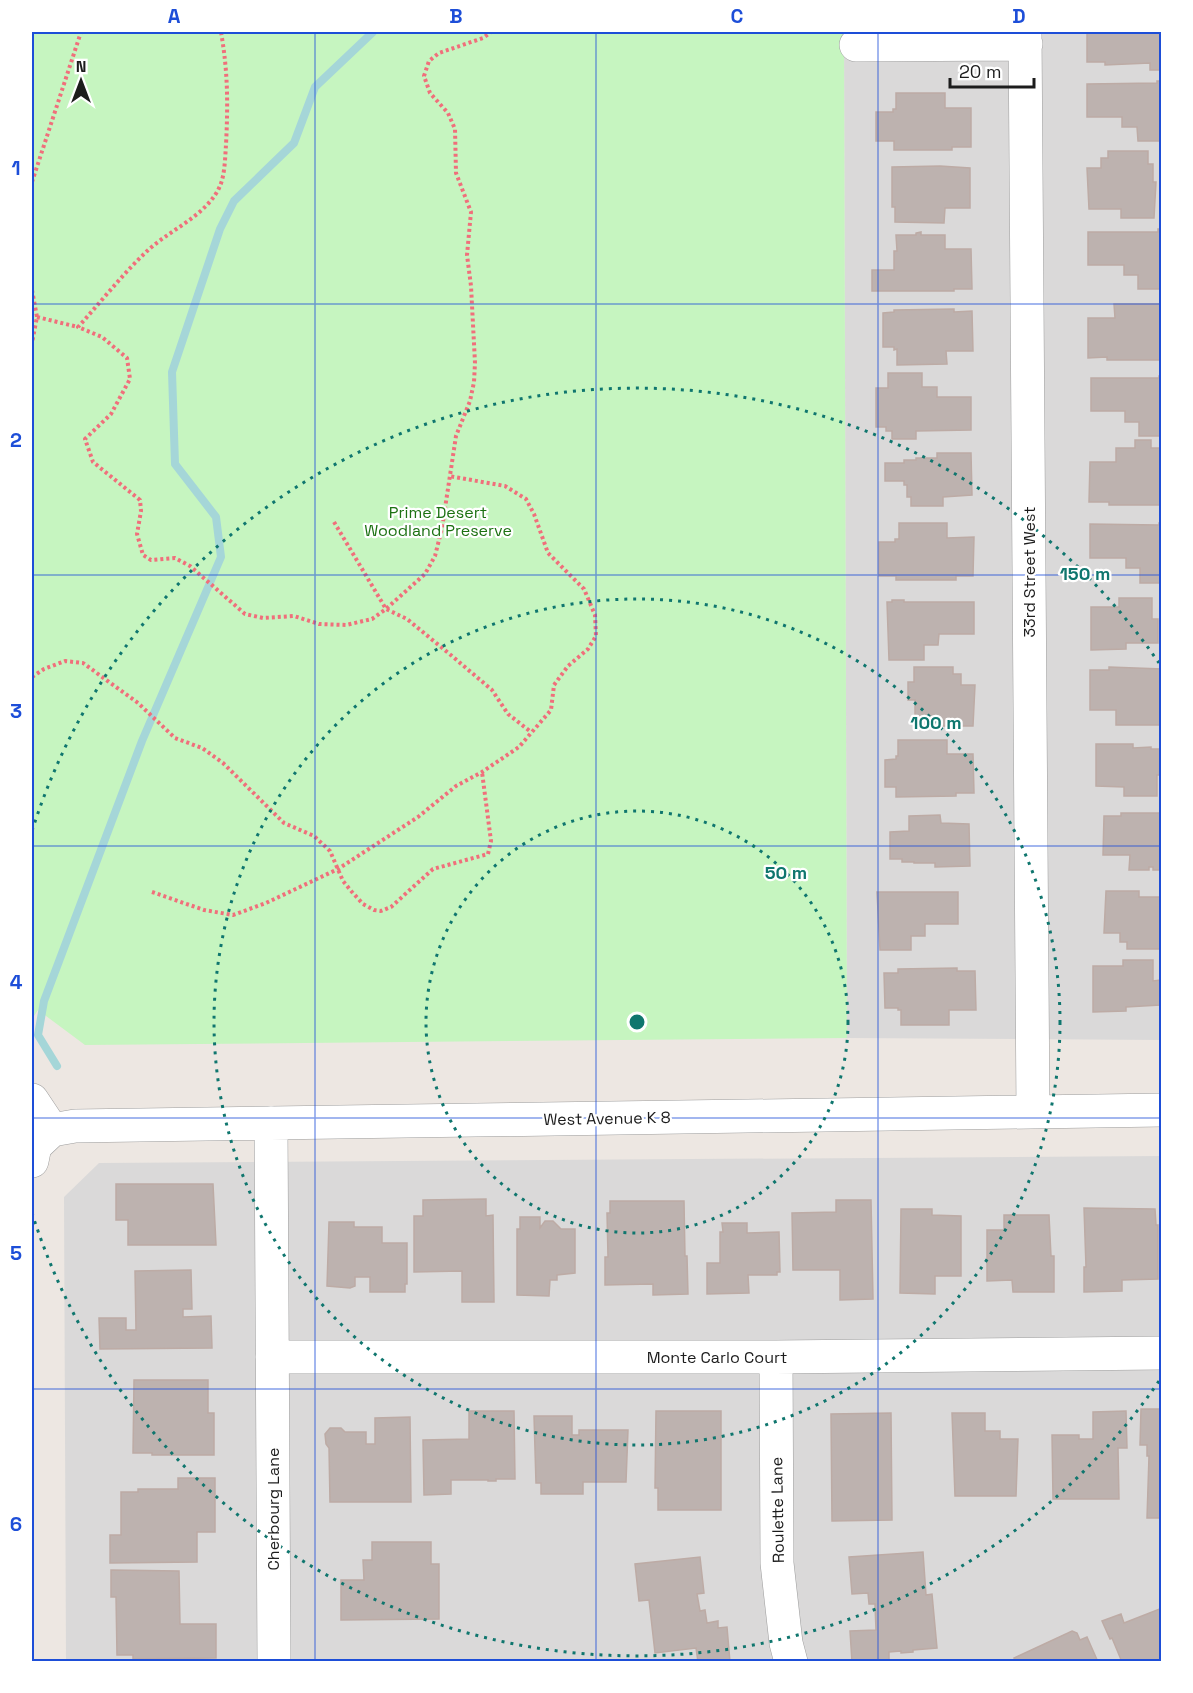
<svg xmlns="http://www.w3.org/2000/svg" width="1193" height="1693" viewBox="0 0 1193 1693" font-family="'Space Grotesk',sans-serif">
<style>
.residential{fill:#dad9d9}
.park{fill:#c6f5c0}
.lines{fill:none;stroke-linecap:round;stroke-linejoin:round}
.stream{stroke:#a5d6d8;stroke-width:8}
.building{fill:#bdb2af;stroke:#bdaba5;stroke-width:1.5}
.minor-casing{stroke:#9d9d9d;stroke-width:34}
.path{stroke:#f06f7b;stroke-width:4;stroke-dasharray:3 3;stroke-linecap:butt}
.minor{stroke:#fff;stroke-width:33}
.grid{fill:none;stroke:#1d4ed8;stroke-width:1.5;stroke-opacity:0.55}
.ring{fill:none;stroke:#0f766e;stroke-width:3;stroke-dasharray:3 6}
.labels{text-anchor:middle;stroke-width:4.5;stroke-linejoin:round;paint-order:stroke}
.park-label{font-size:16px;fill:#1c7112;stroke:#fff}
.street-label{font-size:16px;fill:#1c1c1c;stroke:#fff}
.centre{fill:#0f766e;stroke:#fff;stroke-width:3}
.ring-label{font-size:18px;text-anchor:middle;font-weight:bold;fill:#0f766e;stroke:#fff;stroke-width:4.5;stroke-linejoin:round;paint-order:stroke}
.neatline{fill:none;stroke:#1d4ed8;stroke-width:2}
.grid-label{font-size:20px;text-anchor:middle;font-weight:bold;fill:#1d4ed8}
</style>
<rect width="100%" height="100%" fill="#ede7e2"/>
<path class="residential" d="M844 32H1161V1040L847 1038Z
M1161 1156V1661H66L64 1197 99 1163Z"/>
<path class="park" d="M32 32H844L847 1038 85 1045 38 1010 32 1019Z"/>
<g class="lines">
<path class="stream" d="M57 1066 38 1035 44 1001 142 741 221 557 216 517 175 464 172 372 220 229 234 201 294 143 315 87 373 32"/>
</g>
<path class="building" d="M1087 32H1162V70H1150V63L1105 65V62H1087Z
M1157 81H1162V141H1138L1137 127H1122V117H1087V84L1157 83Z
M896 93H945V108H971V147H952V150H894V141H876V112H893V109H896Z
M1108 151H1148V164H1153V182H1156L1154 218H1121V209H1089L1087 168H1101V158H1108Z
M940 166 970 168V208H945L944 223 895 222V207H892V167Z
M1158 229H1162V289H1138V275H1124V265H1088V232H1158Z
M921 232V235H945V249H971L972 289H954V291H872V270H894V251H897L896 235H916V233Z
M1114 304H1162V360H1107V357L1088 358V318H1115Z
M954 309V312L972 311 973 351H946L947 364 897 365V349L894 350V347H883V313L894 312V310Z
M888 373H922V387H937V397H971V430L916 431V439H892V431H886V427H876V388H888Z
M1159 376H1162V436H1139V422H1125V411H1091V378H1159Z
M1135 440H1151V448H1162V505H1109V502H1089L1090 462H1116V448H1135Z
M937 453H971L972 495 943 497V506H911V497H907V485H904V481H885V463H904V460H916V458H937Z
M899 523H947V538L974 537 973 576H956V580H896V576H879V542H895V539H899Z
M1159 523H1162V583H1140V568H1126V558H1090V524L1159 525Z
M1119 598H1152V619H1158V643H1126V649L1091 650V607H1119Z
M892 600H904V602H974V634H939L938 645H924V660H889L887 602H892Z
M914 667H953V674H961V685H975L973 726H942V720H915V700H908V682H914Z
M1109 667 1162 669V725H1116V710H1090V670H1109Z
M898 740H947V754H973L974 793H956V796L896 797V787H885V760L896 759V756H898Z
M1096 744H1133V748L1151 747V749H1161L1162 775H1157V796H1124V787L1096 786Z
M1121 813H1162V870H1153V867H1149V870H1129L1130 855H1103L1104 816H1121Z
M940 815 941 823 969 824 970 866 935 867V863H914V862H902V859H890V832L909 831V816Z
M1106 891H1139V897H1162V949H1127V942H1120V933H1104Z
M877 892H958V924H925V936H911V950H880Z
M1123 960H1153V981L1160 980V1005L1126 1007V1011L1093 1012V966H1123Z
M957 968V971H975L976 1010H949V1025H901V1010H898V1008H885L884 973H898V969Z
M116 1184H213L216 1245H128V1220H116Z
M486 1199V1216L493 1215 494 1302H462V1271L414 1272V1216H423V1200Z
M836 1200H871L873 1299 840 1300V1270H793L792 1213 836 1212Z
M610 1201H684L685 1256H687L688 1294 653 1295V1284L605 1285V1257H608L607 1213H610Z
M1084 1208 1155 1209 1156 1225H1158V1279L1122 1280V1291L1084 1292V1267H1086Z
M901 1209H932V1215L961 1216V1276H935V1294L900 1293Z
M1004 1215H1049L1051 1256H1054V1292H1013L1012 1280 987 1281V1230H1004Z
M520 1217H540V1228L545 1221H553L561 1229H575V1273L557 1275V1280H550L549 1296 517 1295V1229H520Z
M329 1222H354V1227H382V1243H407V1284H405V1292H370V1277H355V1286L350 1288 327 1286Z
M722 1223H747V1233L779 1232 780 1272H777V1275H748L749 1293 707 1294V1263H720V1232H723Z
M191 1270 192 1309H183V1317L211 1316 212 1348 100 1349 99 1318H126V1330H136L135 1271Z
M134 1380H208V1413H214V1455H152V1453H133Z
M1141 1409H1162V1518H1147L1149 1456H1147V1445H1140Z
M469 1411H514L515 1479H496V1481H488V1480H451V1494L424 1495 423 1440 469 1439Z
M656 1411H721V1510H658V1488H655Z
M1126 1411 1127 1448H1118L1119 1499H1053L1052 1435H1079V1439H1093V1412Z
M891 1413 892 1520 832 1521 831 1414Z
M952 1413H985V1431H1000V1439H1018L1016 1496H955Z
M534 1416H572V1435H579V1430H628L626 1482H583V1494H541V1483H536Z
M410 1417 411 1502H330L329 1448 326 1444 325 1434 330 1428H341L345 1432H366V1444H375V1418Z
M178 1478H215V1532H197V1562L110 1563V1535H121V1492H138V1489H178Z
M372 1542H431V1564H439V1619L341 1620V1580H364L363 1560H372Z
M923 1552 926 1595 932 1594 937 1648 913 1650V1652L901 1653V1651L889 1652V1662H852L850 1631 876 1630 875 1604H869L868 1593 852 1594 849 1557Z
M700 1557 704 1593 697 1594 700 1611 705 1610 707 1623 718 1621V1628L727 1627 730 1662H698L696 1648 655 1653 649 1600 639 1601 635 1564Z
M111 1570 179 1571 180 1624H216V1658L133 1659V1655H117L116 1597H111Z
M1162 1608V1662H1122L1112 1638 1110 1639 1102 1621 1121 1614 1124 1623Z
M1072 1631 1077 1633 1080 1640 1087 1637 1098 1662H1016L1014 1658Z"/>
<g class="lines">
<g class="minor-casing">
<path id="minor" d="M1025 32 1033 1112
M856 45 1026 44
M32 1100 52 1130
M271 1123 274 1662
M52 1130 75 1126 1162 1110
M32 1161 35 1146 52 1130
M272 1357H776L1162 1353
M776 1357 777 1563 786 1643 791 1662"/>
</g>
<path class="path" d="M221 32C228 72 228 104 226 145 225 158 225 174 220 186 207 216 167 231 145 253 121 276 100 303 78 327L102 337 127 358 130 379 111 414 85 439 93 462 140 500 141 511 137 534 143 555 151 560 175 558 190 566 245 614 263 618 294 616 319 624 346 625 372 619 386 609 425 574 435 556 442 528 456 436 470 401 474 382 475 363 471 286 467 255 471 212 456 173 455 129 448 113 430 93 424 76 429 61 439 53 483 38 491 32
M32 182 81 32
M32 290 37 317 32 343
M37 317 78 327
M334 522 386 609 407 619 452 656 492 690 508 714 531 732
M32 677 44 669 65 661 83 663 138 703 175 738 202 748 223 763 284 823 314 836 330 851 343 881 352 892 363 904 374 910 381 911 391 907 433 869 488 854 491 841 482 772
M152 892 204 910 233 915 266 903 338 869 418 817 456 786 482 772 519 747 551 710 554 685 568 666 588 649 596 636 595 615 584 589 548 553 534 514 526 499 505 486 449 476"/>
<use href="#minor" class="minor"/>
</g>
<path class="grid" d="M315 32V1662M596 32V1662M878 32V1662M32 304H1162M32 575H1162M32 846H1162M32 1118H1162M32 1389H1162"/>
<g class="ring">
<circle cx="637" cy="1022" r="211"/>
<circle cx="637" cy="1022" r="423"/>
<path d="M1159 1381A634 634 0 0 1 32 1213M32 831A634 634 0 0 1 1159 663"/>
</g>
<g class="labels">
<g class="park-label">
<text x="438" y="518">Prime Desert<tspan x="438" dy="18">Woodland Preserve</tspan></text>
</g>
<g class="street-label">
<text transform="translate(1029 572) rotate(-90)" y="6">33rd Street West</text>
<text transform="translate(607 1118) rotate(-1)" y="6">West Avenue K 8</text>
<text x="717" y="1363">Monte Carlo Court</text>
<text transform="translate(273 1509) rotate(-90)" y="6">Cherbourg Lane</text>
<text transform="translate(777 1510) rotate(-91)" y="6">Roulette Lane</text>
</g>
</g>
<circle cx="637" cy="1022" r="9" class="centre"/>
<g class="ring-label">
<text x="1085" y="580">150 m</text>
<text x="936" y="729">100 m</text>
<text x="786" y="879">50 m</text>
</g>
<rect width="1193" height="1693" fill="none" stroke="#ffffff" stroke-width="66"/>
<g transform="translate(81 81)" stroke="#ffffff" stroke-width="4.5" paint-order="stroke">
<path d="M0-4.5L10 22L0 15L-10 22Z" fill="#1c1c1c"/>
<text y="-9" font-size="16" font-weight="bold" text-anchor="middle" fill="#1c1c1c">N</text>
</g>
<path d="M950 78v9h84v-9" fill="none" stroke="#1c1c1c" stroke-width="3"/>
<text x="959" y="78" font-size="18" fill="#1c1c1c" stroke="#ffffff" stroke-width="4.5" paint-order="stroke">20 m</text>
<rect x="33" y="33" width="1127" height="1627" class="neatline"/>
<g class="grid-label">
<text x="174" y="23">A</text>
<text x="456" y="23">B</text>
<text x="737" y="23">C</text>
<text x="1019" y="23">D</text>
<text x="16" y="175">1</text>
<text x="16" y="447">2</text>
<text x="16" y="718">3</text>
<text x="16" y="989">4</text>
<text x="16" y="1260">5</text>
<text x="16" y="1531">6</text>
</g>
</svg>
